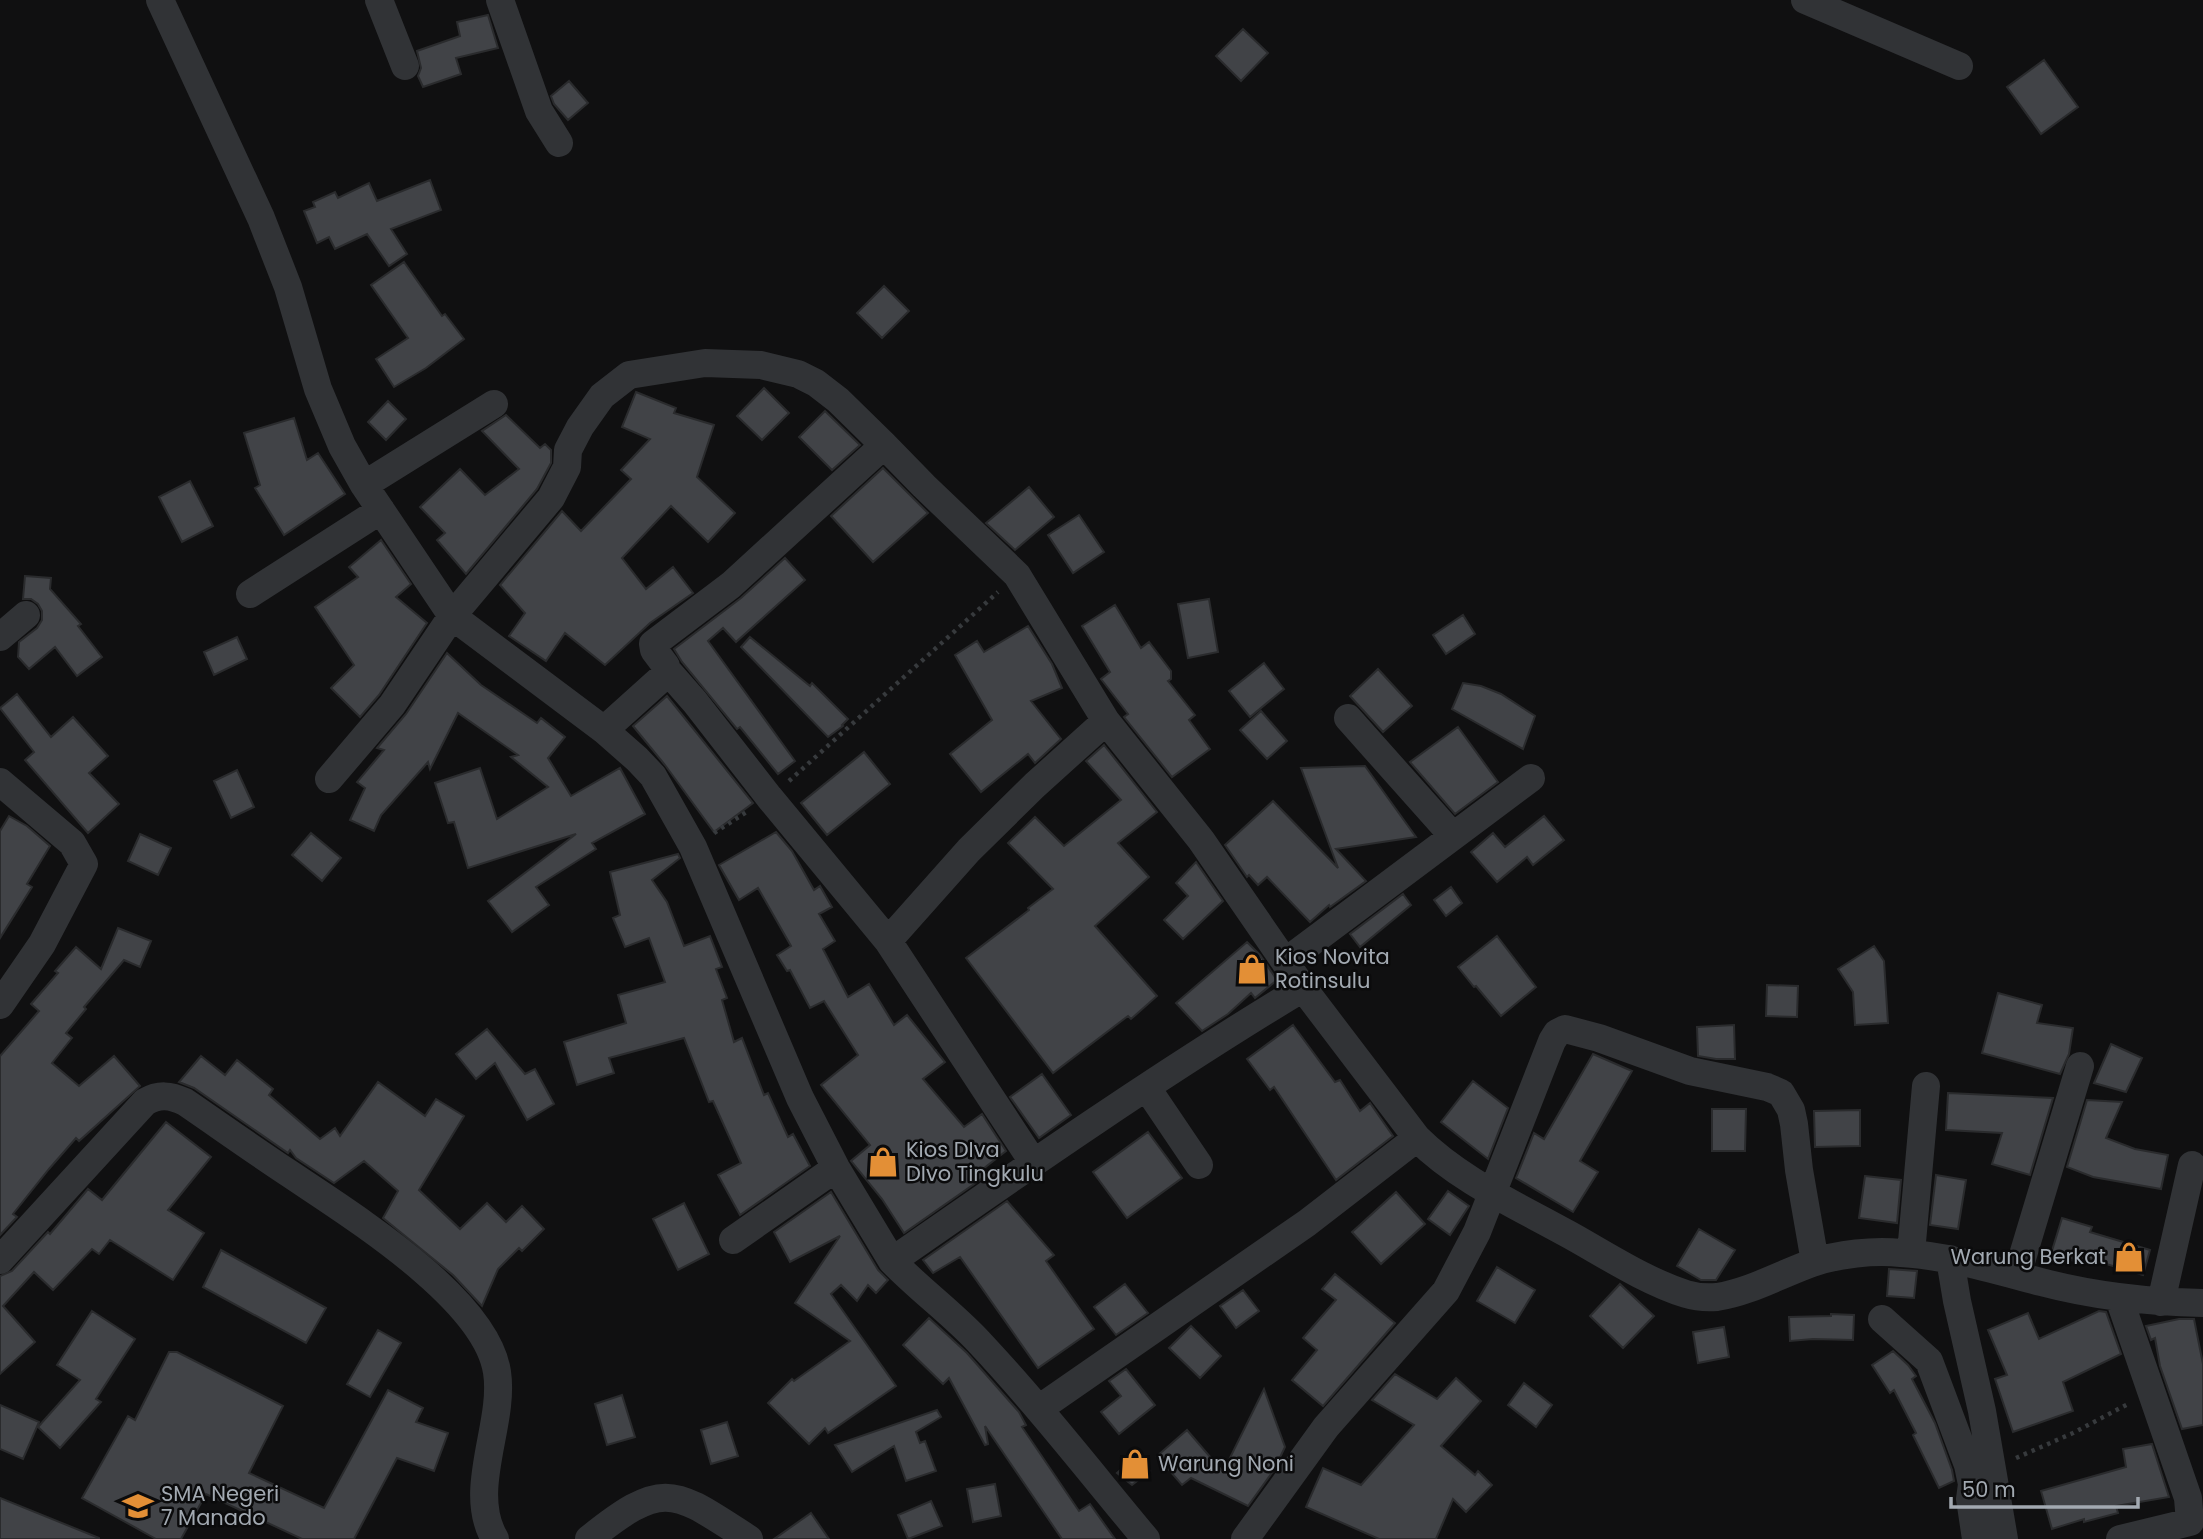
<svg xmlns="http://www.w3.org/2000/svg" width="2203" height="1539" viewBox="0 0 2203 1539" font-family="Poppins,sans-serif">
<style>
.building{fill:#414347;stroke:#2a2b2d;stroke-width:2}
.lines{fill:none;stroke-linecap:round;stroke-linejoin:round}
.path{stroke:#373a3d;stroke-width:4.5;stroke-dasharray:3.5 5;stroke-linecap:butt}
.minor{stroke:#313336;stroke-width:28}
.labels{text-anchor:middle;stroke-width:5;stroke-linejoin:round;paint-order:stroke}
.poi-label{font-size:21px;fill:#a2a9b1;stroke:#0b0b0c;text-anchor:start}
</style>
<rect width="100%" height="100%" fill="#101011"/>
<path class="building" d="M488 15 498 48 456 58 461 74 423 87 418 76 421 68 417 51 460 36 457 22Z
M1243 29 1268 53 1241 81 1216 56Z
M2044 60 2078 107 2041 134 2007 87Z
M569 81 588 103 568 120 554 104 551 96Z
M430 180 441 210 391 229 407 254 389 266 367 234 335 249 329 237 317 243 304 211 315 207 313 202 335 192 338 198 369 183 377 201Z
M404 262 442 316 445 314 464 339 426 368 394 387 376 359 408 338 371 285Z
M884 286 909 311 882 338 857 313Z
M764 388 789 413 762 440 737 416Z
M636 392 676 408 674 413 714 425 697 477 735 513 708 542 671 506 622 558 646 589 673 567 693 593 650 623 605 665 565 633 546 661 509 636 525 613 500 585 562 511 581 531 631 479 621 470 650 439 622 427Z
M388 401 406 419 386 440 368 422Z
M825 411 860 445 832 470 799 437Z
M506 415 540 448 545 444 551 450V463L537 489 466 574 437 540 445 533 420 507 460 469 485 495 519 469 482 431Z
M294 418 307 460 318 453 345 494 284 535 255 488 260 485 244 433Z
M883 468 928 513 873 562 831 516Z
M190 481 213 526 182 542 159 497Z
M1029 487 1054 517 1015 550 986 523Z
M1079 515 1104 552 1073 573 1048 535Z
M381 540 411 584 396 597 427 623 379 695 360 717 331 688 354 665 315 607 358 577 349 567Z
M785 558 805 580 736 642 723 628 708 641 795 761 778 774 740 727 737 729 682 662 674 649 741 598Z
M25 576 51 578 50 589 81 624 78 626 102 657 77 676 55 647 29 669 18 657 19 642 37 628 42 620V611L38 604 31 599H23Z
M1209 599 1218 652 1188 658 1178 604Z
M1115 605 1141 648 1149 642 1171 671V679L1168 681 1195 715 1189 720 1210 749 1172 777 1124 717 1128 714 1101 679 1110 672 1082 626Z
M1463 615 1475 634 1446 654 1433 635Z
M1028 626 1052 664 1062 688 1031 701 1061 739 1035 763 1028 754 981 792 950 754 992 720 955 655 977 641 984 652Z
M237 637 247 659 214 675 204 652Z
M750 637 810 686 812 683 848 719 842 725 843 726 828 737 741 647Z
M447 653 481 685 537 723 541 718 565 737 548 758 571 796 620 768 645 814 592 843 596 849 536 887 549 905 512 932 488 901 576 834 468 868 454 822 448 823 435 783 480 768 497 819 548 787 511 757 518 755 458 713 430 769 428 762 381 815 374 831 350 820 365 788 357 782 384 750 377 748 406 714Z
M1264 663 1284 689 1250 717 1229 691Z
M1378 669 1412 706 1383 732 1350 696Z
M1463 683 1481 686 1501 694 1535 716 1523 749 1452 709Z
M17 694 51 737 73 717 108 756 89 773 119 804 88 833 25 760 34 752 0 708Z
M667 696 753 803 714 832 665 765 633 726Z
M1261 711 1287 741 1267 759 1240 730Z
M1458 727 1498 782 1455 814 1410 762Z
M1104 745 1157 812 1118 843 1149 877 1095 926 1157 996 1131 1019 1128 1016 1053 1073 966 958 1029 910 1028 908 1053 889 1008 843 1035 817 1064 846 1121 800 1086 761Z
M864 752 890 784 827 835 801 803Z
M1365 766 1416 837 1336 849 1366 881 1330 907 1329 905 1310 922 1267 877 1258 885 1249 875 1247 877 1225 845 1273 801 1338 868 1301 768Z
M237 770 254 807 231 818 214 781Z
M9 816 27 826 50 846 27 884 32 887 0 938V831Z
M1544 816 1564 840 1533 865 1527 857 1497 882 1471 852 1493 833 1505 847Z
M776 832 792 851 814 890 820 886 832 907 819 914 835 941 823 949 848 997 869 984 894 1025 907 1015 945 1062 923 1079 964 1127 982 1114 1006 1151 983 1169 987 1175 904 1233 882 1199 851 1161 870 1145 821 1085 858 1055 824 1001 810 1008 790 970 787 971 777 955 791 946 758 888 739 900 719 865Z
M311 833 341 858 322 881 292 855Z
M140 834 171 848 158 875 128 861Z
M678 854 680 858 652 880 667 902 684 946 710 936 722 967 716 969 727 998 722 1000 734 1042 742 1038 764 1095 768 1093 788 1137 793 1134 810 1166 740 1215 718 1175 741 1163 713 1101 709 1102 684 1038 609 1058 614 1073 577 1085 564 1042 626 1023 618 995 665 982 649 938 625 947 613 918 620 915 610 872Z
M1196 862 1223 901 1183 939 1164 920 1188 896 1176 883Z
M1451 887 1462 903 1446 916 1434 900Z
M1403 894 1411 905 1360 947 1350 934Z
M118 928 151 941 140 967 124 960 84 1007 86 1009 66 1033 72 1038 52 1063 79 1086 114 1056 140 1086 79 1141 76 1138 49 1169 13 1214 17 1217 0 1235V1056L39 1011 31 1004 58 973 55 971 76 947 101 969Z
M1497 936 1536 987 1501 1016 1476 986 1474 987 1458 967Z
M1247 942 1260 955 1277 980 1255 998 1251 993 1228 1014 1202 1031 1176 1003Z
M1874 946 1884 961 1888 1023 1855 1025 1853 992 1838 969Z
M1767 985 1798 986 1797 1017 1766 1016Z
M1998 993 2042 1005 2037 1023 2073 1028 2069 1054 2060 1074 1982 1053Z
M1293 1025 1335 1082 1340 1080 1360 1111 1370 1103 1393 1136 1336 1180 1274 1087 1270 1090 1247 1059Z
M1734 1025 1735 1059H1716L1698 1056 1697 1027Z
M487 1029 525 1074 535 1069 554 1104 527 1120 495 1063 476 1079 456 1054Z
M2111 1044 2142 1058 2126 1092 2094 1083Z
M1593 1054 1632 1071 1580 1161 1598 1172 1573 1212 1516 1178 1534 1133 1544 1139Z
M201 1056 225 1075 237 1060 273 1089 269 1095 320 1139 335 1128 340 1136 378 1082 425 1116 436 1099 464 1116 419 1190 460 1229 487 1203 506 1222 522 1206 544 1229 522 1251 519 1248 498 1269 482 1306 453 1275 383 1218 398 1191 364 1161 334 1183 296 1158 290 1150 288 1153 194 1088 179 1082Z
M1042 1074 1071 1115 1039 1138 1010 1097Z
M1473 1081 1508 1108 1488 1159 1441 1122Z
M1948 1093 2053 1098 2030 1175 1992 1164 2002 1133 1946 1130Z
M2087 1100 2122 1102 2106 1138 2135 1149 2168 1155 2161 1189 2093 1177 2067 1167Z
M1712 1109H1746L1745 1151H1712Z
M1860 1110V1146L1815 1147 1814 1111Z
M166 1122 211 1157 168 1210 204 1233 173 1280 110 1240 99 1254 92 1249 53 1290 34 1272 3 1306 35 1342 0 1374V1276L12 1271 48 1232 50 1234 88 1189 102 1200Z
M1148 1132 1182 1178 1127 1218 1093 1172Z
M1936 1175 1966 1180 1958 1229 1930 1225Z
M1865 1176 1901 1180 1897 1223 1859 1218Z
M1448 1191 1469 1206 1450 1235 1428 1219Z
M831 1192 878 1270 888 1280 876 1293 868 1285 857 1301 841 1285 831 1294 896 1386 828 1433 825 1428 809 1444 768 1403 792 1379 794 1381 850 1341 795 1303 840 1236 790 1262 774 1232Z
M1396 1192 1425 1224 1381 1264 1352 1232Z
M1007 1201 1054 1255 1046 1261 1094 1329 1038 1368 960 1257 933 1273 923 1260Z
M684 1203 709 1254 678 1270 653 1219Z
M2062 1218 2092 1227 2090 1232 2150 1250 2143 1275 2083 1257 2081 1263 2051 1254Z
M1699 1229 1735 1250 1716 1280H1701L1677 1266Z
M221 1250 326 1308 306 1343 203 1287Z
M1497 1267 1535 1290 1515 1323 1477 1301Z
M1889 1269 1917 1271 1914 1298 1887 1296Z
M1335 1274 1395 1323 1323 1406 1292 1380 1317 1350 1303 1338 1336 1300 1322 1289Z
M1125 1284 1148 1313 1116 1335 1094 1307Z
M1620 1284 1654 1316 1623 1348 1590 1316Z
M1243 1290 1259 1311 1236 1328 1220 1306Z
M92 1311 135 1339 96 1399 101 1402 60 1448 38 1427 80 1380 57 1365Z
M2099 1311 2106 1312 2121 1354 2063 1382 2073 1411 2013 1432 1995 1379 2007 1375 1988 1330 2028 1313 2039 1339Z
M1831 1314 1854 1315 1853 1340 1813 1339 1790 1341 1789 1317 1831 1316Z
M929 1318 967 1353 1019 1412 1026 1425 1022 1427 1079 1511 1090 1504 1115 1539H1062L985 1426 988 1444 985 1445 949 1378 943 1384 903 1345Z
M2179 1319H2194L2203 1364V1425L2182 1429 2160 1366 2155 1338 2151 1340 2146 1326Z
M1191 1326 1221 1356 1200 1378 1169 1348Z
M1724 1327 1729 1357 1698 1363 1693 1332Z
M378 1330 401 1343 370 1397 347 1384Z
M1893 1351 1908 1365 1916 1376 1912 1379 1935 1423 1952 1470 1954 1481 1939 1488 1913 1435 1916 1433 1894 1390 1890 1393 1872 1365Z
M169 1352H177L283 1406 249 1473 324 1508 388 1390 423 1408 416 1422 448 1433 434 1471 397 1458 354 1539H302L206 1494 181 1539H156L82 1498 128 1416 135 1420Z
M1126 1369 1155 1405 1119 1434 1101 1412 1121 1396 1109 1381Z
M1395 1374 1437 1399 1456 1378 1481 1401 1441 1446 1475 1475 1478 1471 1492 1485 1466 1512 1453 1499 1436 1539H1379L1306 1507 1323 1468 1361 1485 1414 1425 1372 1400Z
M1524 1383 1552 1405 1536 1427 1508 1405Z
M1264 1389 1285 1447 1274 1470 1248 1506 1191 1478 1182 1485 1157 1456 1187 1430 1223 1472Z
M622 1395 635 1437 607 1445 595 1404Z
M0 1405 39 1422 23 1459 0 1449Z
M937 1410 941 1417 916 1432 920 1443 925 1441 936 1471 906 1481 894 1446 852 1472 835 1445Z
M727 1422 738 1456 711 1464 701 1430Z
M2152 1444 2169 1497 2116 1506 2118 1513 2084 1522V1519L2052 1529 2041 1491 2126 1467 2123 1449Z
M1136 1456 1150 1471 1132 1485 1117 1473Z
M995 1484 1001 1516 973 1522 967 1489Z
M0 1498 99 1538V1539H0Z
M931 1501 942 1526 908 1539 898 1515Z
M811 1513 829 1539H774Z"/>
<g class="lines">
<path class="path" d="M789 781 998 592
M714 833 748 811
M2016 1458 2073 1433 2128 1404"/>
<path class="minor" d="M160 0 261 218 288 287 318 389 342 446 364 485 452 616 604 730 637 759 653 776 693 847 800 1098 836 1168 892 1261
M379 0 405 66
M500 0 539 111 559 143
M1805 0 1959 66
M364 485 494 404
M250 594 381 510
M0 637 26 615
M666 669 695 702 769 797 888 941 1033 1162
M1348 718 1453 836
M604 730 664 676 666 666 654 650 653 644 731 585 884 445 924 486 1017 575 1106 721 1201 840 1303 988
M329 779 392 705 452 616 551 498 567 467 568 450 580 427 602 396 629 375 705 363 761 365 798 374 816 383 838 400 884 445
M0 782 72 843 84 864 42 944 0 1005
M888 941 969 850 1035 785 1106 721
M1285 962 1531 778
M1147 1088 1199 1165
M733 1240 836 1168
M1911 1253 1926 1086
M1950 1259 1957 1301 1982 1411 2004 1539
M0 1260 145 1102C159 1094 170 1095 185 1102 220 1126 255 1151 290 1174 349 1214 486 1298 497 1372 505 1425 466 1490 495 1539
M2017 1275 2080 1066
M2119 1298 2188 1498 2190 1522 2120 1539
M2161 1302 2192 1165
M1882 1319 1929 1361 1968 1465 1972 1484 1970 1499 1976 1539
M1040 1408 1307 1223 1417 1138
M589 1539C665 1478 673 1490 749 1539
M1146 1539C1091 1473 1038 1405 979 1342 952 1313 920 1290 892 1261 1027 1167 1162 1073 1303 988L1417 1138C1459 1180 1516 1205 1568 1234 1606 1255 1645 1281 1686 1294 1696 1297 1706 1298 1717 1297 1750 1292 1781 1274 1812 1263 1838 1254 1874 1250 1901 1253 1949 1256 1994 1270 2041 1282 2094 1296 2148 1302 2203 1303
M1245 1539 1326 1427 1446 1291 1477 1232 1552 1041 1557 1033 1565 1029 1599 1038 1690 1071 1767 1087 1781 1093 1791 1110 1794 1124 1799 1170 1815 1262"/>
</g>
<defs>
<g id="shop-bare" transform="scale(2.415)"><path d="M-5-2.5h2.3a2.7 3.5 0 0 1 5.4 0H5L5.5 6h-11ZM-1.5-2.5h3a1.5 2.3 0 0 0-3 0Z" fill="#e38f36" stroke="#0b0b0c" stroke-width="2.5" paint-order="stroke"/></g>
<g id="school-bare" transform="scale(2.415)"><path d="M0-5L7-2L0 1L-7-2ZM-4 1L0 2.5L4 1V4Q0 6-4 4Z" fill="#e38f36" stroke="#0b0b0c" stroke-width="2.5" paint-order="stroke"/></g>
</defs>
<g fill-rule="evenodd">
<use href="#shop-bare" x="1252" y="969"/>
<use href="#shop-bare" x="883" y="1162"/>
<use href="#shop-bare" x="2129" y="1257"/>
<use href="#shop-bare" x="1135" y="1464"/>
<use href="#school-bare" x="138" y="1506"/>
</g>
<g class="labels">
<g class="poi-label">
<text x="1275" y="964">Kios Novita<tspan x="1275" dy="24">Rotinsulu</tspan></text>
<text x="906" y="1157">Kios DIva<tspan x="906" dy="24">DIvo Tingkulu</tspan></text>
<text x="2106" y="1264" text-anchor="end">Warung Berkat</text>
<text x="1158" y="1471">Warung Noni</text>
<text x="161" y="1501">SMA Negeri<tspan x="161" dy="24">7 Manado</tspan></text>
</g>
</g>
<path d="M1951 1497v10h187v-10" fill="none" stroke="#a2a9b1" stroke-width="3.5"/>
<text x="1962" y="1497" font-size="21" fill="#a2a9b1" stroke="#0b0b0c" stroke-width="5" paint-order="stroke">50 m</text>
</svg>
